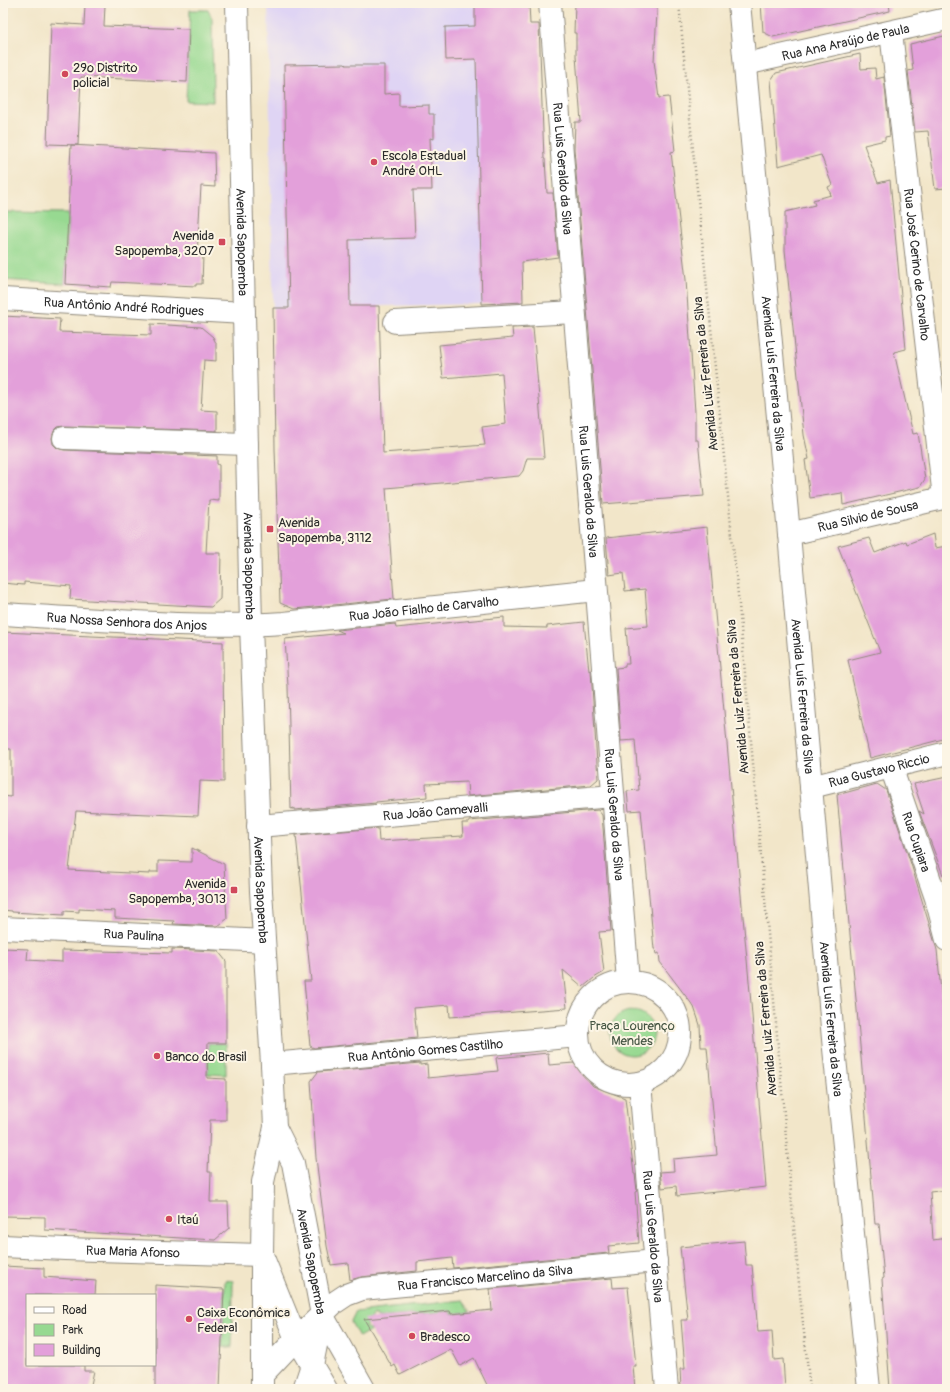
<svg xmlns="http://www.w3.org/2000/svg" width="950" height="1392" viewBox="0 0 950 1392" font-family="Pangolin,sans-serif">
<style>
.built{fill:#dfd4f4}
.green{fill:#97d991;stroke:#61825e}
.building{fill:#e3a0da}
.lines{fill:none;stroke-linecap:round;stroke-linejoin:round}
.minor-casing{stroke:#8e887a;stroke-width:24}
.major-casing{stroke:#8e887a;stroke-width:24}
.path{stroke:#8e887a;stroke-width:2.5;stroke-dasharray:1 3;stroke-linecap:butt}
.minor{stroke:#fff;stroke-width:22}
.major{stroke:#fff;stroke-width:22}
.poi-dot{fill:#d1495b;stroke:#fcf5e5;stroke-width:1.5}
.labels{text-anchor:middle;stroke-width:4;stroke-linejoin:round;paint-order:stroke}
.street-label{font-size:13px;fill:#2b2b2b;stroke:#fcf5e5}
.poi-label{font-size:13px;fill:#2b2b2b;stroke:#fcf5e5;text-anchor:start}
.park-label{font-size:13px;fill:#465644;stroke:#fcf5e5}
</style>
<rect width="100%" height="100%" fill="#fcf5e5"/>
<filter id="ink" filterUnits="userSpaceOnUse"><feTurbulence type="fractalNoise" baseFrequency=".025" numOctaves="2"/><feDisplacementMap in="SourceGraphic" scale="8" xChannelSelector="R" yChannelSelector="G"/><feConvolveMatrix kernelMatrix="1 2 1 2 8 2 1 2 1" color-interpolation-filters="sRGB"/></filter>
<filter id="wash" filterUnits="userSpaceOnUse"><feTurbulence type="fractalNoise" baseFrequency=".012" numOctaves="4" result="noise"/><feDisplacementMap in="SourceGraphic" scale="16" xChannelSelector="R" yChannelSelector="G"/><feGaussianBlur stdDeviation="0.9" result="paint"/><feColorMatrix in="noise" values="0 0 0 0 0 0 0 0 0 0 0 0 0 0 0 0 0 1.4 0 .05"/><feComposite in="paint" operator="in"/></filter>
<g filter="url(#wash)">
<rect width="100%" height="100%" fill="#f2e6c9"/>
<path class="built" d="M268 3H475L482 304 273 308Z"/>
<path class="green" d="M190 10H208L212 18 213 102 186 101Z
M3 212 68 213 65 284 3 280Z
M610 1033a22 22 0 1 1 44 0a22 22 0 1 1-44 0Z
M208 1043H226V1075L207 1074Z
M225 1280 233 1281 232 1347H222Z
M463 1300 470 1312 451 1314 450 1311 379 1318 373 1314 365 1327 371 1330 359 1337 351 1322 356 1312Z"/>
<g id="blocks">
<path class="building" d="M475 3H529L530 24H539L544 159H545L547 193H553L558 257 522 262 523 302 482 304 476 59 446 60 445 27 475 26Z
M575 3H657V13L654 61 659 98 669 97 675 151 671 152 686 280 695 412V440H698L704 496 603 504 574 149 575 122H581L576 56V33H574Z
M761 3H889L890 11 773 37 763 32Z
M85 4 105 5 104 26 189 29 187 82 81 77 78 145 47 144 51 23 84 25Z
M944 36 947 60V188L935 189 928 131 915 132 908 71 913 70 910 44Z
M860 54 861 69 875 68 876 79 884 77 890 136 885 137V140L864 145 878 183 890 180 906 349 894 352 913 434 918 433 925 479 920 487 843 505 842 493 810 498 805 460 809 459 804 435 785 250V212L815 205 813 200 831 195 828 187 832 185 821 155 778 166 771 80 776 73Z
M345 64 346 65H384V94L399 93V106L429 105V114H434V139L430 138 432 190H413L415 238 349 240 350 306H379L383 453 485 445 482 427 506 424 502 373 443 378 439 345 513 338 512 328 533 327 544 458H527L523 471 519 476 386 488 394 599 294 609 280 603 275 449 273 308H289L284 65Z
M71 145 214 153 215 187 201 186 197 256H203L202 284H196V286L112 282 111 287 65 284Z
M3 316 60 319 59 332 151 335V324L201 327 213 337 216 343V361L204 360 201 410 217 411V431L64 426 58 427 54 431 52 438 53 444 57 448 64 450 217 456V464L219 465V501L209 500 206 553H221L220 599 211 607 70 599 71 586 24 582V585L3 583Z
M707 527 751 1003 766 1187 677 1196 676 1186 662 1188 660 1172 674 1171 673 1159 717 1155 707 1047H701L700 1025 694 1007 660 962 659 953 656 954 655 949H654L641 810 629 811 627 791 639 790 635 740 621 741 616 668 625 667V664H629L626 628 648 626 645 589 625 591 623 573 609 575 606 538Z
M933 534 935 548 947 546V738L870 758 848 660 880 652 838 546 869 538 875 553 906 541 907 544Z
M504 617V627L547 628V626L584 622 589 671 591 670 598 779 591 785 468 796 467 782 426 784 427 797 376 802V803L294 810V808L291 809 288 686 285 639 344 633 337 630 395 624 396 628Z
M3 632 223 642 224 782 200 781 198 816 76 811 69 870 150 874V872H158V861L192 862V848L224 864 227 919 218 926 173 924 174 921 115 918V911L79 909V912L64 911V915L12 912V911L3 910V796L11 797V749H3Z
M947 777V875H943L919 811 924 814 914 784Z
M877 784 886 790 911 864 937 950 947 1053V1190L930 1192 933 1240 947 1238V1389H890L882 1279 884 1278 879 1224H875L857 1010 837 795Z
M598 810 602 815 611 931 599 932 604 972 594 978 583 987 563 970 567 1008 450 1017 449 1005 414 1008 417 1038 314 1048 310 1046 304 981H311L296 835 378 828 379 841 463 836 462 823H469V821Z
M3 948 28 949 27 960 62 962V950L172 953V949L218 951 226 961V1043H208L207 1078 226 1079V1120H210L208 1172H211L210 1202H228L229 1228 215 1240 45 1230V1217L3 1216Z
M548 1053 549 1065 574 1063 593 1086 625 1098 634 1174H635L637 1191 635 1192 639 1243 608 1246 609 1253 453 1268 452 1258 417 1262V1271L361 1277 350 1280 348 1263 331 1265 327 1246 316 1158 311 1081 318 1072 420 1063V1065L427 1064 428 1078 498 1071 496 1058Z
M744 1241 746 1265H752L758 1332 772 1331 774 1360 783 1359 785 1389H681L680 1369H685L681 1320H688L680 1247Z
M3 1266 44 1268V1277L96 1281 95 1295H27V1365H84V1371H94L90 1389H3Z
M612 1278 613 1288 628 1287 636 1366H633L635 1389H489L474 1358 460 1366 451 1349 400 1375 395 1365 392 1367 364 1319 450 1311 451 1314 492 1310 490 1289Z
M155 1285 224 1289 220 1389H155Z"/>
</g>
</g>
<g filter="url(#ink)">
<use href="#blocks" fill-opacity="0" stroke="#8e887a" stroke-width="1"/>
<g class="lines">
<g class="minor-casing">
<g id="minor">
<path id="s1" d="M550 3 628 981"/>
<path id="s2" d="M739 3 789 534 833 1039 869 1389"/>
<path id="s3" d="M891 32 944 498"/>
<path id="s4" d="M745 64 947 19"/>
<path id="s5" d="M3 299 244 313"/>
<path d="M395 322 574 312"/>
<path d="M64 438 247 444"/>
<path id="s6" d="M789 534 947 497"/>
<path id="s7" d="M3 614C96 619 190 629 284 623L596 590"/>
<path id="s8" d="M891 767 936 898 947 940"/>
<path id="s9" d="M811 787 947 753"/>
<path id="s10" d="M258 826 613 796"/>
<path id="s11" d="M3 928 264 941"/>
<circle cx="629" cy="1033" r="51"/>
<path id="s12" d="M272 1064 578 1036"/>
<path id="s13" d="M640 1084 667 1389"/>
<path id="s14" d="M3 1246 65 1249 262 1255V1384"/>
<path id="s15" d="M262 1375 296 1339 334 1303 346 1295 362 1289 656 1261"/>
<path d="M304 1389 312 1365 322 1315"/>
</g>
</g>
<g class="major-casing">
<g id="major">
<path id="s16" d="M237 3 251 625 261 891 272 1064 275 1127 263 1182 262 1255 296 1339 326 1389"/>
<path id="s17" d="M275 1127 293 1163 322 1315 364 1389"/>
</g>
</g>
<path class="path" d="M679 3 689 110 739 605 800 1295 810 1389"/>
<use href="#minor" class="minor"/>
<use href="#major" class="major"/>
</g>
</g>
<g class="poi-dot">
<circle cx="65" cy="74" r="4"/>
<circle cx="374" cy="162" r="4"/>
<rect x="218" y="238" width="8" height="8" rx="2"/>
<rect x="266" y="525" width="8" height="8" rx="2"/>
<rect x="230" y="886" width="8" height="8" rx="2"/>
<circle cx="157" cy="1056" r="4"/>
<circle cx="169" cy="1219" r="4"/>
<circle cx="189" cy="1319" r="4"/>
<circle cx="412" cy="1336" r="4"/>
</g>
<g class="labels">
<g class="street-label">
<text dy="5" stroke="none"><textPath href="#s4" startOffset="103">Rua Ana Araújo de Paula</textPath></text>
<text dy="5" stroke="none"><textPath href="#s1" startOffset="166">Rua Luis Geraldo da Silva</textPath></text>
<text dy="5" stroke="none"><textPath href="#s16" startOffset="239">Avenida Sapopemba</textPath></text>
<text dy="5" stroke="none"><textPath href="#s3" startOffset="234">Rua José Cerino de Carvalho</textPath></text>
<text dy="5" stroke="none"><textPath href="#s5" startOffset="121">Rua Antônio André Rodrigues</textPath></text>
<text dy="5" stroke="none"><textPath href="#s2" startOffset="372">Avenida Luís Ferreira da Silva</textPath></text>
<text transform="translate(705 374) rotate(-96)" y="5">Avenida Luiz Ferreira da Silva</text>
<text dy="5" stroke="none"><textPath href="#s1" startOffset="490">Rua Luis Geraldo da Silva</textPath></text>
<text dy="5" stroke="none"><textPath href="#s6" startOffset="81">Rua Silvio de Sousa</textPath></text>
<text dy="5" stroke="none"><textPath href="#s16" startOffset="563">Avenida Sapopemba</textPath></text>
<text dy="5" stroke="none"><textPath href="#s7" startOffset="422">Rua João Fialho de Carvalho</textPath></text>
<text dy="5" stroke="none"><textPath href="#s7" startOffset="124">Rua Nossa Senhora dos Anjos</textPath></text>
<text dy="5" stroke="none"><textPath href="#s2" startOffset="696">Avenida Luís Ferreira da Silva</textPath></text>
<text transform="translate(737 697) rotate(-95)" y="5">Avenida Luiz Ferreira da Silva</text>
<text dy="5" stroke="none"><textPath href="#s9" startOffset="70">Rua Gustavo Riccio</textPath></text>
<text dy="5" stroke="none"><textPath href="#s10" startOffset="178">Rua João Camevalli</textPath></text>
<text dy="5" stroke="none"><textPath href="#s1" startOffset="814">Rua Luis Geraldo da Silva</textPath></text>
<text dy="5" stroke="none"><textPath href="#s8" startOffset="79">Rua Cupiara</textPath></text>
<text dy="5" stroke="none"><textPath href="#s16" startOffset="887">Avenida Sapopemba</textPath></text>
<text dy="5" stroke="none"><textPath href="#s11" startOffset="131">Rua Paulina</textPath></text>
<text transform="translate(765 1019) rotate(-95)" y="5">Avenida Luiz Ferreira da Silva</text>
<text dy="5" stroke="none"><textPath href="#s2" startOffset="1020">Avenida Luís Ferreira da Silva</textPath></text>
<text dy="5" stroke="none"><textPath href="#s12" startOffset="154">Rua Antônio Gomes Castilho</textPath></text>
<text dy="5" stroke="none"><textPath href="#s13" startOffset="153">Rua Luis Geraldo da Silva</textPath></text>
<text dy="5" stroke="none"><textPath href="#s14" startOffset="130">Rua Maria Afonso</textPath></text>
<text dy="5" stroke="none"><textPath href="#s17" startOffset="140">Avenida Sapopemba</textPath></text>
<text dy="5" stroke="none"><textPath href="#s15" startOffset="257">Rua Francisco Marcelino da Silva</textPath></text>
</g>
<g class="poi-label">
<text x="73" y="72">29º Distrito<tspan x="73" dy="15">policial</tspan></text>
<text x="382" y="160">Escola Estadual<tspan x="382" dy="15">André OHL</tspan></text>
<text x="214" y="240" text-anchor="end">Avenida<tspan x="214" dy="15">Sapopemba, 3207</tspan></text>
<text x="278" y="527">Avenida<tspan x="278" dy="15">Sapopemba, 3112</tspan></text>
<text x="226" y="888" text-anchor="end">Avenida<tspan x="226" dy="15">Sapopemba, 3013</tspan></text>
<text x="165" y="1061">Banco do Brasil</text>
<text x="177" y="1224">Itaú</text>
<text x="197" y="1317">Caixa Econômica<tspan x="197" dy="15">Federal</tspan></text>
<text x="420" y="1341">Bradesco</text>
</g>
<g class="park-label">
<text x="632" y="1030">Praça Lourenço<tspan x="632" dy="15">Mendes</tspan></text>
</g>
</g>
<rect width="950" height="1392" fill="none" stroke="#fcf5e5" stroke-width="16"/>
<rect x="26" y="1294" width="130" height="72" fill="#fcf5e5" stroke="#a8a49b"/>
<rect x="34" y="1307" width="20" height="6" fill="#ffffff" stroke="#a8a49b"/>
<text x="62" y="1314" font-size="12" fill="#2b2b2b">Road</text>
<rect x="34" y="1324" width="20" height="12" fill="#97d991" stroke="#a8a49b"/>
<text x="62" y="1334" font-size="12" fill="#2b2b2b">Park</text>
<rect x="34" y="1344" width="20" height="12" fill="#e3a0da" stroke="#a8a49b"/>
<text x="62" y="1354" font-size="12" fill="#2b2b2b">Building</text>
</svg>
